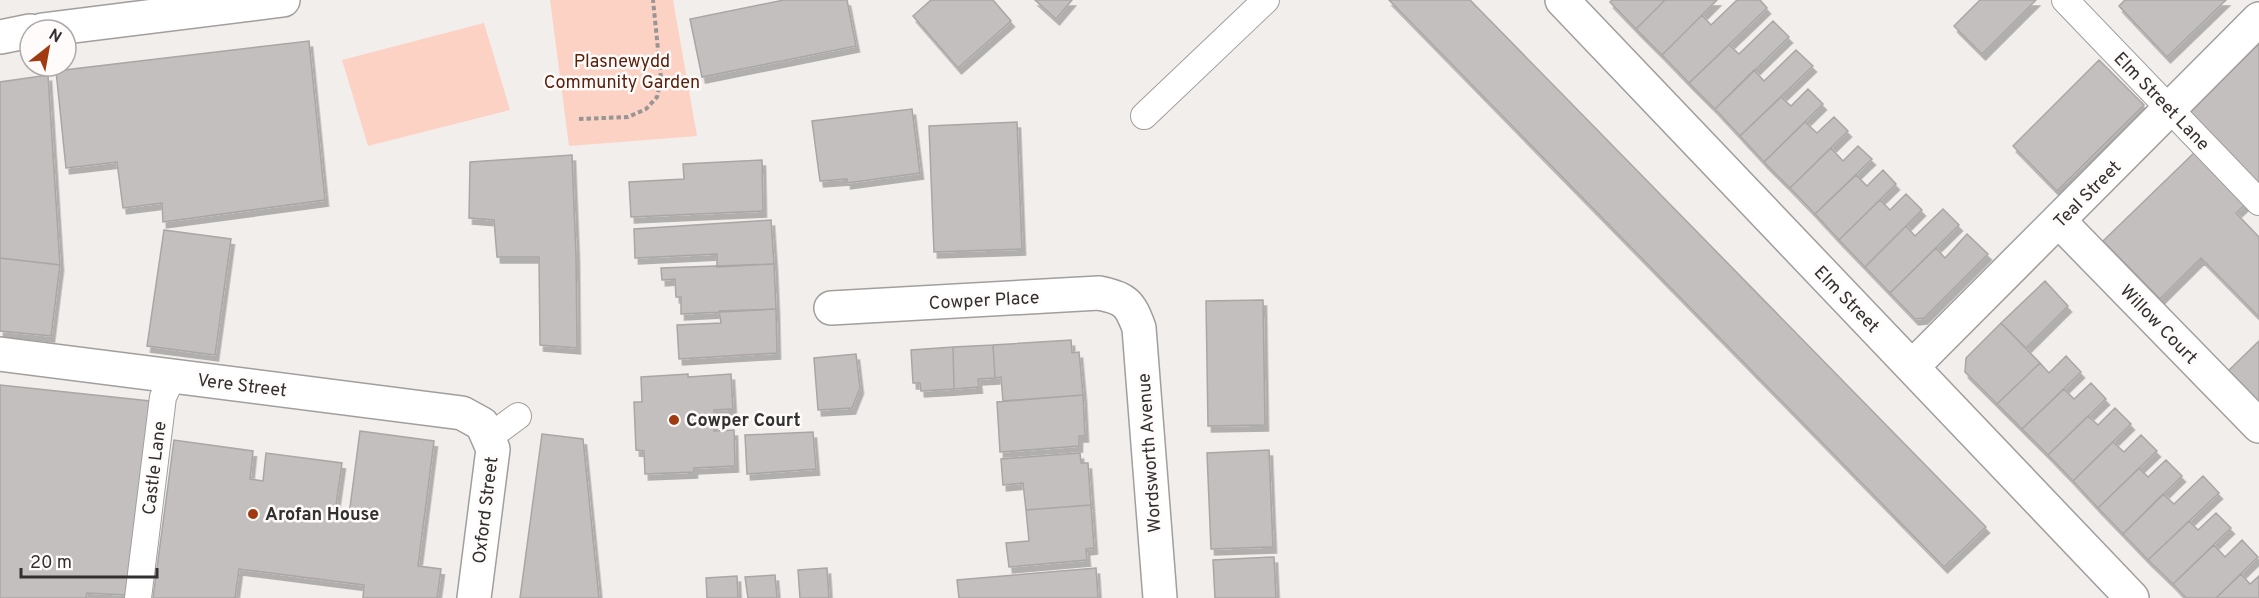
<svg xmlns="http://www.w3.org/2000/svg" width="2259" height="598" viewBox="0 0 2259 598" font-family="Overpass,sans-serif">
<style>
.green{fill:#fcd2c4}
.building{fill:#c3bfbe;stroke:#aaa6a5;stroke-width:1.5;filter:url(#shadow)}
.lines{fill:none;stroke-linecap:round;stroke-linejoin:round}
.lane-casing{stroke:#a29e9d;stroke-width:28}
.street-casing{stroke:#a29e9d;stroke-width:36}
.path{stroke:#989594;stroke-width:4;stroke-dasharray:4.5 3;stroke-linecap:butt}
.lane{stroke:#fff;stroke-width:26}
.street{stroke:#fff;stroke-width:33}
.poi-dot{fill:#a03a11;stroke:#fffbfa;stroke-width:2}
.labels{text-anchor:middle;stroke-width:5;stroke-linejoin:round;paint-order:stroke}
.park-label{font-size:18px;fill:#5a210d;stroke:#fffbfa}
.street-label{font-size:18px;fill:#323030;stroke:#fffbfa}
.poi-label{font-size:18px;font-weight:bold;fill:#323030;stroke:#fffbfa;text-anchor:start}
</style>
<defs>
<filter id="shadow"><feDropShadow dx="3.5" dy="6" stdDeviation="0" flood-color="#0004"/></filter>
</defs>
<rect width="100%" height="100%" fill="#f2eeec"/>
<path class="green" d="M550 0H673L697 136 569 146Z
M484 23 510 110 368 146 342 60Z"/>
<path class="building" d="M784 0H847L856 46 702 77 690 19Z
M931 0H993L1011 21 958 68 913 16Z
M1035 0H1072L1056 19Z
M1389 0H1470L1986 527 1944 567Z
M1612 0H1665L1636 29 1610 2Z
M1665 0H1717L1662 55 1636 29Z
M1737 0H1760L1767 8 1689 83 1662 55 1702 15 1711 25Z
M1980 0H2036L1982 54 1954 26Z
M2125 0H2226L2167 57 2119 6Z
M1773 21 1789 37 1715 109 1689 83 1729 45 1739 54Z
M309 41 325 200 163 222 162 203 123 208 117 162 66 168 56 71Z
M2259 43V189L2186 113Z
M1796 50 1813 66 1740 136 1715 109 1754 70 1764 81Z
M2099 60 2144 105 2057 191 2013 146Z
M48 75 60 265 0 258V82Z
M1808 89 1823 104 1764 162 1740 136 1781 97 1791 106Z
M912 109 920 173 847 183V179L820 181 812 121Z
M1834 117 1848 131 1790 188 1764 162 1805 122 1817 133Z
M1017 122 1022 249 934 252 929 126Z
M1858 146 1872 159 1815 214 1790 188 1831 148 1843 161Z
M2197 150 2248 202 2236 213 2259 237V317L2201 258 2160 299 2103 241Z
M572 155 576 256 577 348 540 345 539 257H497L494 220 469 218 470 162Z
M762 160 763 211 631 217 629 182 684 179 683 164Z
M1883 170 1896 184 1839 240 1815 214 1856 175 1867 186Z
M1906 194 1922 210 1865 267 1839 240 1880 200 1890 210Z
M1943 209 1959 225 1890 293 1865 267 1906 226 1915 236Z
M771 220 774 264 717 267V254L635 258 634 229Z
M164 230 231 239 215 355 147 346Z
M1967 234 1988 254 1924 318 1915 319 1890 293 1936 248 1945 258Z
M0 258 60 265 51 336 0 331Z
M774 264 776 309 681 314V297H676L675 279 662 280 661 268Z
M2045 281 2068 306 2026 348 2001 323Z
M1263 300 1265 425 1208 426 1206 301Z
M776 309 777 353 679 359 677 325 721 323 719 311Z
M2001 323 2040 363 1997 404 1965 372 1966 358Z
M1071 340 1072 353 1079 352 1083 395 1003 401 1001 377 995 378 993 345Z
M2259 341V404L2228 371Z
M993 345 995 378 978 379 979 387 954 389 953 347Z
M953 347 954 389 921 391 920 383H913L911 350Z
M856 354 860 388 852 408 818 410 814 358Z
M2066 356 2081 372 2022 429 1997 404 2040 363 2049 373Z
M688 374V377L731 374 733 409 714 410V431L734 430 735 466 694 468V472L645 474 644 451 636 450 634 402H642L641 377Z
M2091 383 2106 399 2048 455 2022 429 2064 389 2074 399Z
M0 385 150 401 126 595 87 593 86 598H0Z
M1083 395 1085 436H1079V446L1000 452 997 402Z
M2115 408 2131 424 2073 481 2048 455 2088 416 2098 425Z
M360 431 434 441 418 566 441 569 437 598H363L364 585 239 569 235 598H153L174 440 253 451 250 479 263 481 266 453 342 463 335 512 349 515Z
M813 432 816 469 747 474 745 435Z
M542 434 583 439 599 598H520Z
M2141 435 2157 451 2098 508 2073 481 2113 442 2124 452Z
M1269 450 1273 547 1211 549 1207 453Z
M1080 453 1081 463H1088L1091 505 1026 510 1023 483 1003 485 1001 459Z
M2166 460 2182 476 2123 534 2098 508 2139 468 2148 477Z
M2203 476 2219 493 2148 560 2123 534 2163 494 2174 504Z
M1091 505 1094 548 1086 549 1087 560 1009 567 1006 543 1029 541 1026 510Z
M2216 513 2231 528 2173 584 2148 560 2189 521 2198 530Z
M2242 540 2258 557 2216 598H2186L2173 584 2214 545 2225 557Z
M1274 557 1276 598H1215L1213 560Z
M827 568 829 598H800L798 570Z
M1096 568 1098 598H959L957 580Z
M2241 574 2250 584 2259 576V598H2216Z
M775 575 777 598H748L745 577Z
M737 576 738 598H707L706 578Z"/>
<g class="lines">
<g class="lane-casing">
<path id="lane" d="M2065 0 2259 202
M1144 116 1266 0
M488 438 518 416
M138 598 163 397 173 376"/>
</g>
<g class="street-casing">
<path id="street" d="M1562 0 2132 598
M42 30 283 0
M0 37 30 31
M2059 221 2259 426
M831 308 1099 293C1125 298 1130 303 1139 328L1160 598
M0 354 462 413 482 424 493 449 474 598
M1912 367 2259 19"/>
</g>
<path class="path" d="M579 119 628 117 646 109 657 97 661 79 653 0"/>
<use href="#lane" class="lane"/>
<use href="#street" class="street"/>
</g>
<g class="poi-dot">
<circle cx="674" cy="420" r="6"/>
<circle cx="253" cy="514" r="6"/>
</g>
<g class="labels">
<g class="park-label">
<text x="622" y="67">Plasnewydd<tspan x="622" dy="21">Community Garden</tspan></text>
</g>
<g class="street-label">
<text transform="translate(2162 101) rotate(46)" y="6">Elm Street Lane</text>
<text transform="translate(2087 194) rotate(-45)" y="6">Teal Street</text>
<text transform="translate(1847 299) rotate(46)" y="6">Elm Street</text>
<text transform="translate(984 300) rotate(-3)" y="6">Cowper Place</text>
<text transform="translate(2159 324) rotate(46)" y="6">Willow Court</text>
<text transform="translate(242 385) rotate(7)" y="6">Vere Street</text>
<text transform="translate(1149 453) rotate(-94)" y="6">Wordsworth Avenue</text>
<text transform="translate(154 468) rotate(-83)" y="6">Castle Lane</text>
<text transform="translate(485 510) rotate(-83)" y="6">Oxford Street</text>
</g>
<g class="poi-label">
<text x="686" y="426">Cowper Court</text>
<text x="265" y="520">Arofan House</text>
</g>
</g>
<g transform="translate(48 48) rotate(31)"><circle r="28" fill="#fffbfa" stroke="#adaaa9" stroke-width="1.5"/>
<path d="M0-4.5L10 22L0 15L-10 22Z" fill="#a03a11"/>
<text y="-9" font-size="16" font-weight="bold" text-anchor="middle" fill="#323030">N</text>
</g>
<path d="M21 568v9h136v-9" fill="none" stroke="#323030" stroke-width="3"/>
<text x="30" y="568" font-size="18" fill="#323030" stroke="#fffbfa" stroke-width="4.5" paint-order="stroke">20 m</text>
</svg>
